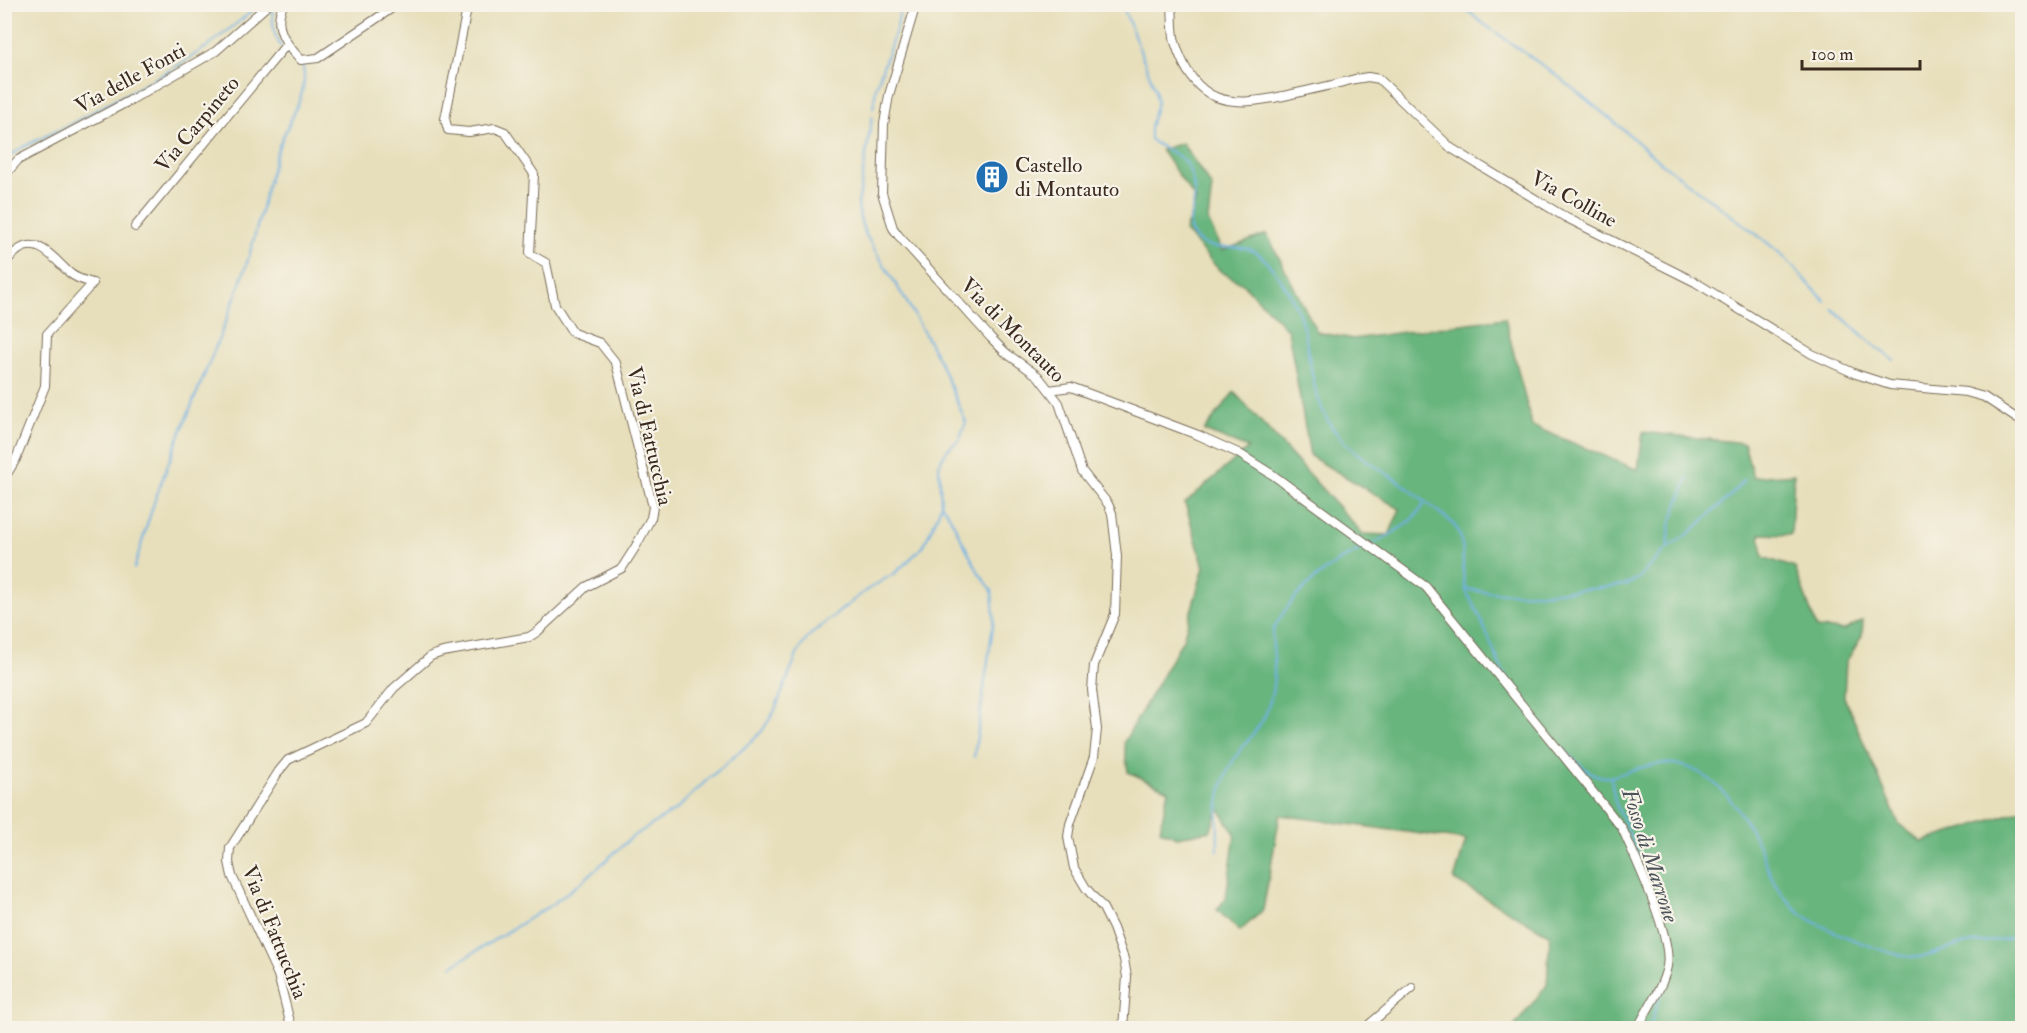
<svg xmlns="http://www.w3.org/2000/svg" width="2027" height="1033" viewBox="0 0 2027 1033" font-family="'IM FELL Double Pica',serif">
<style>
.forest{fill:#69b57e;stroke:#52704e;stroke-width:1.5}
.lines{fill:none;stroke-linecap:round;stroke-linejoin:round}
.stream{stroke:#6fb1e3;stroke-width:2}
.street-casing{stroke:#776955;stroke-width:10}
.street{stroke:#fff;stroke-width:8}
.labels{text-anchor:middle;stroke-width:4.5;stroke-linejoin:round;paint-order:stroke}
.street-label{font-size:21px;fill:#3b2a1e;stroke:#f7f3e8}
.poi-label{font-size:21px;fill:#3b2a1e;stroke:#f7f3e8;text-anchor:start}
.water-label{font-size:22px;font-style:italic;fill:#4b5259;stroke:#f7f3e8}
</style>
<rect width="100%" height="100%" fill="#f7f3e8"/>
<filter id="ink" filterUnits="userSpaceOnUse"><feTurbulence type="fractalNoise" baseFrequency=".0167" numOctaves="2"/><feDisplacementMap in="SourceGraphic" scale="12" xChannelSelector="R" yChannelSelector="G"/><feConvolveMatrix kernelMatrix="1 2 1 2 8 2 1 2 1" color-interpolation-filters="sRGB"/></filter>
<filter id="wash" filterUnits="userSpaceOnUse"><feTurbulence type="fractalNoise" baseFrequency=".008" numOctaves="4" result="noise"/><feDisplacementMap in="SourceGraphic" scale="24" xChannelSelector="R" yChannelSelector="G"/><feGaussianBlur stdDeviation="1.35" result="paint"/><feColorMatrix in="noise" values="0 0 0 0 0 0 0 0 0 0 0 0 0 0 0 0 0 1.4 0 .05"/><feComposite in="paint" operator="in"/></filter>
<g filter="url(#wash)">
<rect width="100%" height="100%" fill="#e7dfbb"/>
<path class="forest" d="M1182 143 1212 187 1208 220 1222 251 1267 234 1317 332 1353 339 1505 318 1532 426 1638 470 1643 432 1744 443 1753 477 1794 474 1791 535 1760 534 1763 557 1795 568 1817 628 1845 630 1863 620 1862 636 1846 662 1844 697 1899 824 1922 842 2022 810V1021L2013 1028H1513L1547 985 1550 935 1454 880 1466 840 1280 815 1263 910 1240 931 1217 910 1226 898 1235 834 1219 809 1210 831 1177 837 1160 830 1168 790 1128 772 1124 742 1183 639 1204 567 1185 503 1248 448 1204 431 1234 392 1363 534 1389 535 1400 509 1310 456 1288 330 1243 284 1220 271 1185 231 1196 200 1161 150Z"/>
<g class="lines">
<path class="stream" d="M1122 4 1155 89 1157 103 1150 127V139C1159 148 1175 151 1184 161 1191 170 1196 188 1194 200 1193 213 1184 226 1195 238 1213 257 1243 238 1262 257 1279 274 1295 299 1302 323 1311 355 1310 388 1327 419 1343 449 1374 465 1401 483 1412 491 1422 500 1433 508 1441 514 1452 521 1457 529 1467 546 1460 569 1465 587 1467 596 1473 603 1477 611 1488 634 1496 659 1508 682
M1461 4 1477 19 1560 78 1624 130 1655 158 1764 240 1781 254 1825 301
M272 6C273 21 272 33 281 46
M284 51 295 57
M873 108 876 87 897 27 901 4
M4 160 23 147 69 125 171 70 208 46 261 4
M1833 309 1877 348 1894 360
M941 504 949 515 979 573 992 590 994 619 974 757
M1372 544C1390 535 1417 521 1425 502
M1668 548 1670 525 1688 477
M134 569C141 546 147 523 155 500 181 424 217 351 243 275 257 235 264 193 277 152 284 127 314 89 301 63
M1465 589C1517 598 1572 591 1624 585L1638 579 1665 550 1692 531 1729 497 1744 480
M1560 746C1569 755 1588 774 1599 776 1608 779 1618 775 1626 772 1654 763 1673 758 1700 773 1726 788 1744 816 1757 842 1763 856 1768 870 1775 884 1782 895 1792 906 1802 914 1822 929 1887 955 1912 957 1928 959 1944 948 1960 945 1981 941 2002 942 2022 935
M1611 777 1615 802 1640 858
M1218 851C1217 820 1216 786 1235 758 1244 743 1260 729 1266 713 1273 696 1275 677 1274 659 1274 650 1271 639 1273 631 1275 626 1279 620 1282 615 1302 584 1334 562 1367 546
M452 966 551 905 584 880 632 837 677 809 707 780 752 741 762 731 774 712 799 650 810 635 865 591 895 573 923 547 938 514 941 504 939 466 942 458 948 449 959 440 966 422 939 360 908 304 867 237 861 223 858 205 872 117
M1649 1028 1662 989"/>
</g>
</g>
<g filter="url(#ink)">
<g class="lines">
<g class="street-casing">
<path id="street" d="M284 4C271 26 287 45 301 60L318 58 398 4
M916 4 889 95 884 124 882 193 893 228 898 235 991 338 1006 353 1038 376 1059 403 1082 471 1108 504 1112 513 1117 556 1115 614 1094 665 1092 690 1097 729 1094 757 1070 824 1068 837 1074 868 1086 888 1103 908 1113 928 1124 959 1127 977 1123 1028
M1172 4C1173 16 1172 30 1175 42 1195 106 1229 108 1288 95 1310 90 1333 85 1355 79L1368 77 1379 79 1451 148 1565 217 1695 282 1812 354 1856 374 1890 385 1966 392 1984 397 2022 422
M4 176 18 160 129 101 216 51 269 4
M135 227 286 45
M4 264C8 258 12 255 17 251 39 234 56 262 71 274 77 279 86 281 93 283L47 334 45 386 16 459 4 479
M1049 390 1071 387 1198 435 1238 453 1273 475 1426 587 1622 828C1635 857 1673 938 1667 966 1663 988 1647 1008 1638 1028
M290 1028V1022L278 975 232 876 229 862 230 848 279 771 288 760 366 723 394 688 431 656 443 652 529 637 537 632 586 587 622 568 636 546 651 518 653 507 616 363 600 343 573 333 555 305 546 263 530 254 534 174 505 132 495 128 469 132 448 130 445 119 468 4
M1365 1028 1412 988"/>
</g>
<use href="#street" class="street"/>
</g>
</g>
<defs>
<g id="building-disc" transform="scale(1.725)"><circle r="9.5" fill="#1f6fb2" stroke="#f7f3e8"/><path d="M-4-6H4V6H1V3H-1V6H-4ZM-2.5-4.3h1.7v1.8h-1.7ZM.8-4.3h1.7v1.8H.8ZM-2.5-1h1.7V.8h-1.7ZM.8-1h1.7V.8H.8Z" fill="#fff"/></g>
</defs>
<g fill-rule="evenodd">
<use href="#building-disc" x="992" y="177"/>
</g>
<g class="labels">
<g class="street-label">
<text transform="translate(130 78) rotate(-29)" y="7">Via delle Fonti</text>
<text transform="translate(197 124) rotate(-50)" y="7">Via Carpineto</text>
<text transform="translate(1574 199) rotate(29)" y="7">Via Colline</text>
<text transform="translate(1013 330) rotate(45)" y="7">Via di Montauto</text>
<text transform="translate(650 436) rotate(77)" y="7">Via di Fattucchia</text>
<text transform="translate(275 932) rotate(68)" y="7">Via di Fattucchia</text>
</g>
<g class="poi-label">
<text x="1015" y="172">Castello<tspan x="1015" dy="24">di Montauto</tspan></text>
</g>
<g class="water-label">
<text transform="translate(1651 855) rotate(72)" y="8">Fosso di Marrone</text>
</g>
</g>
<rect width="2027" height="1033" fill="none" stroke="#f7f3e8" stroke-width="24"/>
<path d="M1802 60v9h118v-9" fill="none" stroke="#3b2a1e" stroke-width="3"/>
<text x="1811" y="60" font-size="18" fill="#3b2a1e" stroke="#f7f3e8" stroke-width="4.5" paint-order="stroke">100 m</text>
</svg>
